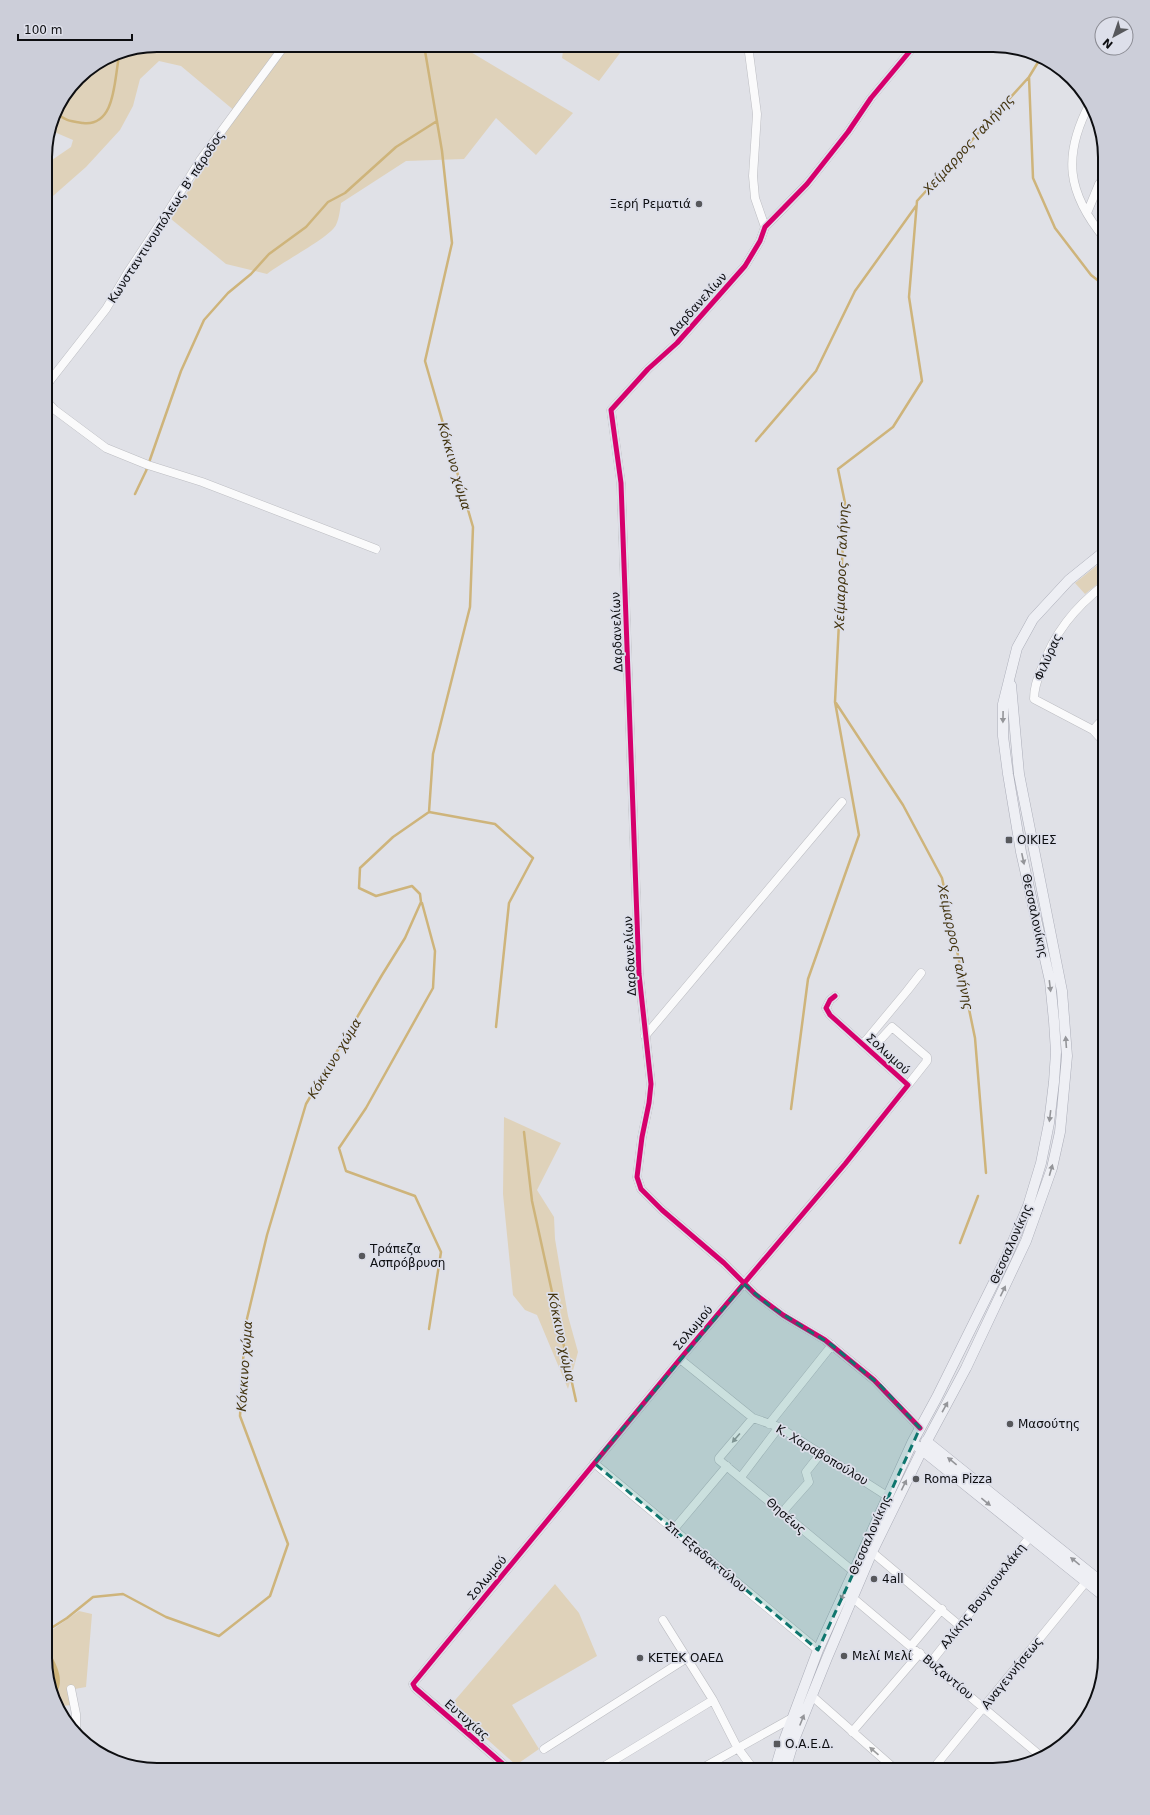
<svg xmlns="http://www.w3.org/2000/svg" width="1150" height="1815" viewBox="0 0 1150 1815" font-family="'DejaVu Sans',sans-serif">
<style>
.green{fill:#dfd2ba}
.water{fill:#ceb47b}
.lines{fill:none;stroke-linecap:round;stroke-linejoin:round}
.stream{stroke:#ceb47b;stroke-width:2.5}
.minor-casing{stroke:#bcbdc2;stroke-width:9}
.major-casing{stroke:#acaeb9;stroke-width:11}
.minor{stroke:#fafafb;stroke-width:8}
.major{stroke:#eeeff4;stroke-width:10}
.cycleway-casing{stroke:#dddfea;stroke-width:8}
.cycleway{stroke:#d6006c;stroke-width:5}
.oneway{fill:#949599}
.oneway2{fill:#9b9c9d}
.marked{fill:#0f766e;fill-opacity:0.2;stroke:#0f766e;stroke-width:3;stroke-dasharray:8 5;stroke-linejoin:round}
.poi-dot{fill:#57585c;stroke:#dddfea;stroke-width:1.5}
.labels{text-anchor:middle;stroke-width:3.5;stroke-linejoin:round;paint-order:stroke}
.poi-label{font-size:12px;fill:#0d0e11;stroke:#dddfea;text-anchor:start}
.street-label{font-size:12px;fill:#0d0e11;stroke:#dddfea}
.water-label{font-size:13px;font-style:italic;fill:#43340f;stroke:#dddfea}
.rim{fill:none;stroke:#0d0e11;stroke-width:2}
</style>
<rect width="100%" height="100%" fill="#e0e1e7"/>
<path class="green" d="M157 45H459L573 113 536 155 496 118 464 159 406 161 341 203C340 210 339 219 336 225 329 238 282 262 267 274L226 264 171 219 236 112 181 66 159 61 140 79 133 106 120 130 86 167 45 203V172L52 160 71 147 73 140 52 131 49 132 54 114 78 78 114 53Z
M564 45H626L599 81 562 58Z
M1105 559V578L1085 594 1075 583Z
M504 1117 561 1143 537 1190 554 1217 555 1239 568 1316 578 1352 568 1389 537 1315 525 1310 513 1295 503 1194Z
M555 1584 579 1613 597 1656 512 1705 539 1749 516 1765 450 1706Z
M79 1611 92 1614 86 1687 69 1690 70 1705 56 1707 45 1658V1635Z"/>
<path class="water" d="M45 1646C54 1659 68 1681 54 1696L45 1658Z"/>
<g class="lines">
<path class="stream" d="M1029 77 1033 178 1055 228 1091 275 1105 286
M55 112C66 121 69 121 83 123 116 127 114 79 119 57L132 50
M756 441 816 371 855 291 916 206
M135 494 146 471 181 371 204 320 228 293 251 274 269 254 306 227 328 202 345 193 396 147 437 121
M836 703 903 805 942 878 975 1038 986 1173
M429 812 495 824 533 858 509 903 496 1027
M422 903 435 951 433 988 366 1108 339 1148 346 1171 415 1196 441 1252 429 1329
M791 1109 808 979 859 835 835 702 845 503 838 469 893 427 922 381 909 297 917 201 1029 77 1040 59
M524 1132 532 1201 576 1401
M960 1243 978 1196
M45 1632 67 1618 93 1597 123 1594 166 1617 219 1636 270 1596 288 1544 240 1416 245 1327 267 1235 306 1104 382 975 405 938 421 902 420 894 412 886 376 896 359 888 360 868 393 837 429 812 433 754 470 607 473 527 425 361 452 243 442 151 424 45"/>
<g class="minor-casing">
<path id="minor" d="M748 45 757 114 753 176 755 198 765 227
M915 45 871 98 848 132 807 184 765 227 760 241 745 266 677 343 648 369 611 410 621 483 639 974 651 1084 649 1103 642 1137 637 1177 641 1189 662 1210 724 1263 755 1294 783 1315 825 1340 874 1380 920 1428
M1090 103C1062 156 1067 193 1105 239
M1087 213 1099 184 1105 177
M45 387 106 309 128 272 169 210 201 159 285 45
M45 400 55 410 106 448 148 465 202 482 376 549
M1093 730 1105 717
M1105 743 1093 730 1034 699C1034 688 1037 680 1041 670 1054 633 1074 608 1105 584
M645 1036 842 802
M863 1044 907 991 921 973
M870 1051 892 1027 927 1057V1061L908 1085
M680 1359 753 1418 779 1427 887 1496
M753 1418 719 1458V1460L854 1572
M769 1424 832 1345
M594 1463 818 1650
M741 1477 779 1427
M783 1514 786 1508 809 1482 806 1472 821 1453
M674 1529 727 1466
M872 1552 960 1626
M853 1598 1043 1758
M663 1620 713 1700 737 1747 754 1770
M911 1646 942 1609
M931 1662 1033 1533
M71 1689 76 1714V1730
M812 1696 896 1770
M852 1732 920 1653
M544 1749 687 1658
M510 1770 415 1688 413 1684 680 1359 845 1164 908 1085 830 1015 826 1008 830 1000 835 996
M598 1770 713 1700
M699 1770 792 1718
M932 1770 1090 1577"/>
</g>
<g class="major-casing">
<path id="major" d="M926 1441 1105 1585
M917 1446 1105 1597
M775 1770 782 1746 818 1650 912 1443 937 1397 1006 1258 1028 1206 1041 1163 1049 1123 1054 1082 1056 1052 1054 1021 1050 981 1021 852 1008 774 1003 736V704L1017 648 1033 619 1069 580 1105 551
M785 1770 794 1740 827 1658 872 1552 922 1450 966 1368 1026 1241 1052 1168 1060 1132 1067 1056 1062 991 1019 774 1011 685"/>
</g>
<use href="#minor" class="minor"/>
<use href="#major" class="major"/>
<g class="cycleway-casing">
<path id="cycleway" d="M915 45 871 98 848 132 807 184 765 227 760 241 745 266 677 343 648 369 611 410 621 483 639 974 651 1084 649 1103 642 1137 637 1177 641 1189 662 1210 724 1263 755 1294 783 1315 825 1340 874 1380 920 1428
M510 1770 415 1688 413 1684 680 1359 845 1164 908 1085 830 1015 826 1008 830 1000 835 996"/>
</g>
<use href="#cycleway" class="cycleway"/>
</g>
<defs><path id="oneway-solid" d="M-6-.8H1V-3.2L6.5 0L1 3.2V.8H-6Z"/></defs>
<g class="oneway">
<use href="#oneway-solid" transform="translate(1003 717) rotate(91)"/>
<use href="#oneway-solid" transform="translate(1023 859) rotate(78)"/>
<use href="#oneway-solid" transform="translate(1050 986) rotate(83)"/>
<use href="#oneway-solid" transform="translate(1066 1042) rotate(-94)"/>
<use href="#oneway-solid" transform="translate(1050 1116) rotate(97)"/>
<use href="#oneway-solid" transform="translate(1051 1170) rotate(-74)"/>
<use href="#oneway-solid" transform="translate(1003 1291) rotate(-64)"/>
<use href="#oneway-solid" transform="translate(945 1407) rotate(-61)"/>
<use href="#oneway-solid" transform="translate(952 1461) rotate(-141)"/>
<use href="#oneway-solid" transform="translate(904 1485) rotate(-64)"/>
<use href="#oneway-solid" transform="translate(986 1502) rotate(39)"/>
<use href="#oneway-solid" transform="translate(1075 1561) rotate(-141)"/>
<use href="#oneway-solid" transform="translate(843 1595) rotate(115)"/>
<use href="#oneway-solid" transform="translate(802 1720) rotate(-68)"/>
</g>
<g class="oneway2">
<use href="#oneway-solid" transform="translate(736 1438) rotate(131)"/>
<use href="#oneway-solid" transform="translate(874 1751) rotate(-139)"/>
</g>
<path class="marked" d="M744 1284 770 1306 832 1345 881 1386 920 1428 818 1650 594 1463Z"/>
<g class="poi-dot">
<circle cx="699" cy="204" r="4"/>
<rect x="1005" y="836" width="8" height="8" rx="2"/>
<circle cx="362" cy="1256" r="4"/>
<circle cx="1010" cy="1424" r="4"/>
<circle cx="916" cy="1479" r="4"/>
<circle cx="874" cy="1579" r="4"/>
<circle cx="844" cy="1656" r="4"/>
<circle cx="640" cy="1658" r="4"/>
<rect x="773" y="1740" width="8" height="8" rx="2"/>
</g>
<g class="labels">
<g class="poi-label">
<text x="691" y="208" text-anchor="end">Ξερή Ρεματιά</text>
<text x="1017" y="844">ΟΙΚΙΕΣ</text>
<text x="370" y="1253">Τράπεζα<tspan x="370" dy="14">Ασπρόβρυση</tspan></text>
<text x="1018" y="1428">Μασούτης</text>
<text x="924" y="1483">Roma Pizza</text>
<text x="882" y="1583">4all</text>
<text x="852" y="1660">Μελί Μελί</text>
<text x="648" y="1662">ΚΕΤΕΚ ΟΑΕΔ</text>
<text x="785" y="1748">Ο.Α.Ε.Δ.</text>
</g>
<g class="street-label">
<text transform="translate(166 217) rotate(-57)" y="4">Κωνσταντινουπόλεως Β' πάροδος</text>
<text transform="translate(698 304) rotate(-48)" y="4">Δαρδανελίων</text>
<text transform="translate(617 632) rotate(-92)" y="4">Δαρδανελίων</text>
<text transform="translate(1048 657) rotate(-66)" y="4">Φιλύρας</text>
<text transform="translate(1035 916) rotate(78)" y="4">Θεσσαλονίκης</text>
<text transform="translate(630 956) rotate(-93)" y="4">Δαρδανελίων</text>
<text transform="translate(888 1054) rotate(42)" y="4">Σολωμού</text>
<text transform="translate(1011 1244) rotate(-66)" y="4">Θεσσαλονίκης</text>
<text transform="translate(693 1328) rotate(-50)" y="4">Σολωμού</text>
<text transform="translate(822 1455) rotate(31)" y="4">Κ. Χαραβοπούλου</text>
<text transform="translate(786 1516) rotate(41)" y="4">Θησέως</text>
<text transform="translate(870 1535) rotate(-66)" y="4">Θεσσαλονίκης</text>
<text transform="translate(706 1557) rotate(40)" y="4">Σπ. Εξαδακτύλου</text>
<text transform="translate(487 1578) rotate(-50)" y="4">Σολωμού</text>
<text transform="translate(983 1596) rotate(-52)" y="4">Αλίκης Βουγιουκλάκη</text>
<text transform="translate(1012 1673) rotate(-51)" y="4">Αναγεννήσεως</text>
<text transform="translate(948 1677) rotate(40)" y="4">Βυζαντίου</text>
<text transform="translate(467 1720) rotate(41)" y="4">Ευτυχίας</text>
</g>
<g class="water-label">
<text transform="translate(968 144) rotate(-48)" y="5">Χείμαρρος Γαλήνης</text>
<text transform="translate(455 466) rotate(74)" y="5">Κόκκινο χώμα</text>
<text transform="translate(841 566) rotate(-88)" y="5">Χείμαρρος Γαλήνης</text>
<text transform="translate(956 947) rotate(78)" y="5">Χείμαρρος Γαλήνης</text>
<text transform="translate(334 1058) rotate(-59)" y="5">Κόκκινο χώμα</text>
<text transform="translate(562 1337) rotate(78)" y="5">Κόκκινο χώμα</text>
<text transform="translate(244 1366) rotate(-86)" y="5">Κόκκινο χώμα</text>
</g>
</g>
<path d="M0 0H1150V1815H0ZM157 52H993A105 105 0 0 1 1098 157V1658A105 105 0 0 1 993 1763H157A105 105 0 0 1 52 1658V157A105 105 0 0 1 157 52Z" fill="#ccced9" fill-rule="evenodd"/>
<path class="rim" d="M157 52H993A105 105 0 0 1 1098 157V1658A105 105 0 0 1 993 1763H157A105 105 0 0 1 52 1658V157A105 105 0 0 1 157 52Z"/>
<g transform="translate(1114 36) rotate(220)"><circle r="19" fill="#dddfea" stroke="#8a8b93"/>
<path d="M0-3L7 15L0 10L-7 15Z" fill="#57585c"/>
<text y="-6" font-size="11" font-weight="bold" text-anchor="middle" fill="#0d0e11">N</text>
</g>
<path d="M18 34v6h114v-6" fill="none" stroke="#0d0e11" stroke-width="2"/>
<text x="24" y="34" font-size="12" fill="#0d0e11" stroke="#dddfea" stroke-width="3" paint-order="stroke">100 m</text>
</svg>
